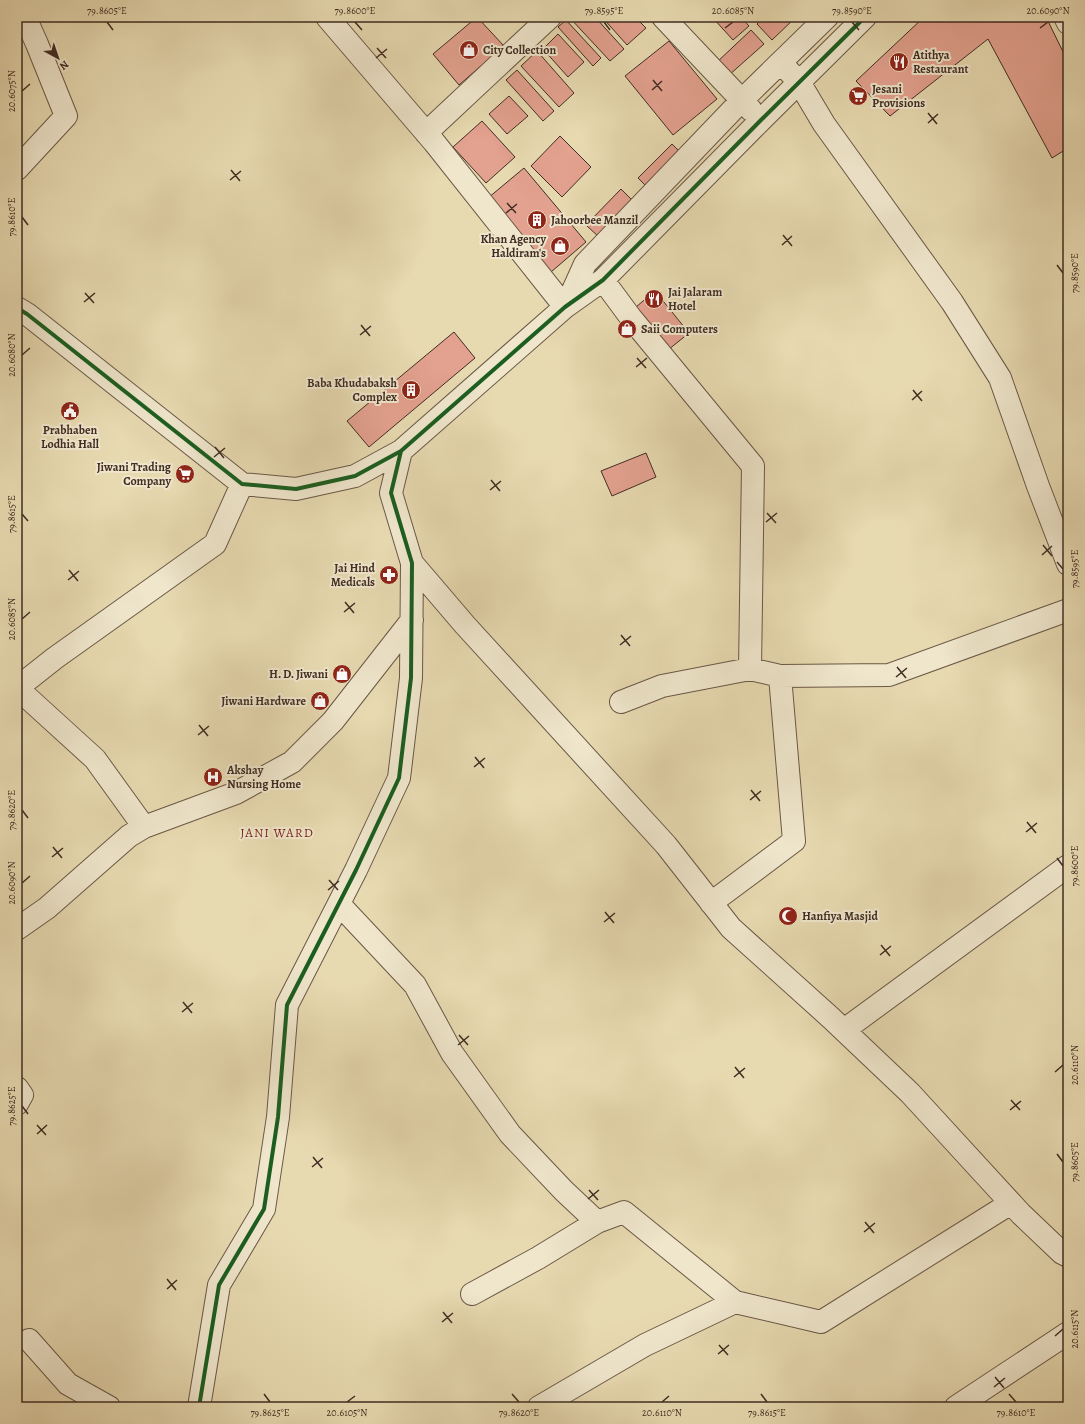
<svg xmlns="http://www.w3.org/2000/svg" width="1085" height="1424" viewBox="0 0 1085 1424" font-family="Alegreya,serif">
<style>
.building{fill:#e3a18f;stroke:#402d23}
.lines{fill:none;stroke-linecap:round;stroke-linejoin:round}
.minor-casing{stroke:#6a5846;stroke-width:24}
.minor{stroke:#efe6cc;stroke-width:22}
.cycleway-casing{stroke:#efe6cc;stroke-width:6}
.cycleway{stroke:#1b5e20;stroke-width:4}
.ticks{fill:none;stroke:#402d23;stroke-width:1.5}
.labels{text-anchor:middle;stroke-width:4;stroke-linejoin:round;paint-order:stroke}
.poi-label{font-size:12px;font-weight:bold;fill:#402d23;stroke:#efe6cc;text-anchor:start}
.neighbourhood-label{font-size:13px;letter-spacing:1px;fill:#7a1f14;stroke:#efe6cc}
.neatline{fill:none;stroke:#402d23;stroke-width:1.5}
.ticks-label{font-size:10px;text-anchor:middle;fill:#402d23}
</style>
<rect width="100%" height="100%" fill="#e7d9b0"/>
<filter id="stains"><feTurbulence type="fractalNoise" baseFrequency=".005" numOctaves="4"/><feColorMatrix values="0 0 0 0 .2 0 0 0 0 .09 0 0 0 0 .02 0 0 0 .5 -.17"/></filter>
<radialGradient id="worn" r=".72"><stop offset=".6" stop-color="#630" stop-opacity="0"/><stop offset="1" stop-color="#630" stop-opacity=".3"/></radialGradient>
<path class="building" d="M477 17 504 46 459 85 433 54Z
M569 17H595L624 49 610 61Z
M602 17H635L646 28 627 45Z
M712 17H741L749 26 733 40Z
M764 17H796L772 40 757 24Z
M924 17H1046L1068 62V148L1052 158 988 39 890 116 856 81Z
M566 20 601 58 593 66 558 27Z
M751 30 764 44 728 76 716 63Z
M558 34 584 62 568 77 543 49Z
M669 41 717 99 673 135 625 76Z
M537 51 574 93 559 107 521 66Z
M517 70 554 111 543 121 506 80Z
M509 96 528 116 507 134 489 114Z
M482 121 515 157 486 183 453 147Z
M560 136 591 167 562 197 531 166Z
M672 144 681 153 647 187 638 178Z
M524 168 586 242 551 272 488 198Z
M621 189 635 203 600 238 586 225Z
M655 291 689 333 663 354 630 312Z
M454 332 475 358 369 447 347 421Z
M646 453 656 477 612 496 601 471Z"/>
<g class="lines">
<g class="minor-casing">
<path id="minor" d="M327 17 434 142 565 307
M663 17 751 110
M1065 17 1068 23
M781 63 799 82 824 124 952 302 1000 378 1038 486 1068 564
M426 133 550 17
M17 169 66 116 37 44 25 17
M603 280 631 318 753 466 750 669
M566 306 585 264 742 100 827 17
M17 308 27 314 242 484 296 489 355 476 401 451 565 307 603 280 761 120 865 17
M242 484 215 544 55 658 17 688 95 759 144 827 236 793 292 762 333 721 412 620
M412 563 465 625 666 845 731 928 831 1018 910 1093 1021 1214 1062 1253 1068 1256
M621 702 662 686 750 669 780 676 889 675 1068 610
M711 903 794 841 780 676
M339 904 415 985 452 1053 510 1134 564 1191 597 1222
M17 929 47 908 129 836 144 827
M844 1030 1068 866
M17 1088 22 1095 17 1104
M472 1294 538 1258 597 1222 624 1212 735 1302 821 1322 1011 1203
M29 1340 68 1384 109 1407
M199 1407 219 1285 264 1209 278 1117 287 1005 356 870 399 778 411 678 412 563 391 493 401 451
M539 1407 645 1345 735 1302
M956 1407 1068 1333"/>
</g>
<use href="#minor" class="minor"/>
<g class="cycleway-casing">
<path id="cycleway" d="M17 308 27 314 242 484 296 489 355 476 401 451 565 307 603 280 761 120 865 17
M199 1407 219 1285 264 1209 278 1117 287 1005 356 870 399 778 411 678 412 563 391 493 401 451"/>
</g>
<use href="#cycleway" class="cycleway"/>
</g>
<path class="ticks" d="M107 22 113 30M355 22 362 30M604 22 610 30M852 22 859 30M725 28 733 22M1040 28 1048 22M377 48 386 58M376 58 387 49M653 80 662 91M652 90 662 81M22 91 30 84M928 113 937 124M928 123 938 114M231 170 240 181M230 180 241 171M507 203 516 213M506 213 517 204M22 217 28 225M783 235 792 246M782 245 792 236M1057 265 1063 273M85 293 94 303M84 302 95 293M361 325 370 336M360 335 371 326M22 355 30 348M637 358 646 368M636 367 647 358M913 390 922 401M912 400 922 391M215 447 224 458M214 457 225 448M491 480 500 491M490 490 501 481M767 513 776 523M22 514 28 521M766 522 777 513M1043 545 1052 556M1042 555 1052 546M1057 562 1063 569M69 570 78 581M68 580 79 571M345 602 354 613M344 612 355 603M22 619 30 612M621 635 630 646M620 645 631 636M897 667 906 678M896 677 907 668M199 725 208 736M198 735 209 726M475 757 484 768M474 767 485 758M751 790 760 801M750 800 761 791M22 810 28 818M1027 822 1036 833M1026 832 1037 823M53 847 62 858M52 857 63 848M1057 858 1063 866M329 880 338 890M22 883 30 876M328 890 339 881M605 912 614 923M604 922 615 913M881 945 890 956M880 955 891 946M183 1002 192 1013M182 1012 193 1003M459 1035 468 1045M458 1045 469 1036M735 1067 744 1078M1055 1072 1063 1065M734 1077 745 1068M1011 1100 1020 1110M22 1106 28 1114M1010 1110 1021 1101M37 1125 46 1135M37 1134 47 1125M1057 1154 1063 1162M313 1157 322 1168M312 1167 323 1158M589 1190 598 1200M588 1199 599 1190M865 1222 874 1233M864 1232 875 1223M167 1279 176 1290M167 1289 177 1280M443 1312 452 1323M442 1322 453 1313M1055 1336 1063 1329M719 1345 728 1355M718 1354 729 1345M995 1377 1004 1388M994 1387 1005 1378M264 1394 270 1402M512 1394 519 1402M761 1394 767 1402M1009 1394 1016 1402M347 1402 355 1396M662 1402 669 1396"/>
<defs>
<g id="shop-disc" transform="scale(1)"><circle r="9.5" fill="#8f2418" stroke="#efe6cc"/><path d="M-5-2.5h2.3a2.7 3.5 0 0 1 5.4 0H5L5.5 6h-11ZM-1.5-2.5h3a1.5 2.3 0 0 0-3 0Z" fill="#fff"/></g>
<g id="restaurant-disc" transform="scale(1)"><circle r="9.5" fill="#8f2418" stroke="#efe6cc"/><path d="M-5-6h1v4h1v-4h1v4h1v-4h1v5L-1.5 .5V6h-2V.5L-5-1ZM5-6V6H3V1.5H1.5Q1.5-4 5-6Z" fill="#fff"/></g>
<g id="supermarket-disc" transform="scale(1)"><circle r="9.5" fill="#8f2418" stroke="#efe6cc"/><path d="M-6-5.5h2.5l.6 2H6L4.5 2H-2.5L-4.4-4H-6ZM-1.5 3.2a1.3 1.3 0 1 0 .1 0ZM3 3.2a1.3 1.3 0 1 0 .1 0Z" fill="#fff"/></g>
<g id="building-disc" transform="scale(1)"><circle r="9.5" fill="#8f2418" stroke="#efe6cc"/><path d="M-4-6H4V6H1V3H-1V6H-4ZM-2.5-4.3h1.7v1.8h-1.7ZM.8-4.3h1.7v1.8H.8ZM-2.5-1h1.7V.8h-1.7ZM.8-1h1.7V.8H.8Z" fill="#fff"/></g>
<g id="civic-disc" transform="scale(1)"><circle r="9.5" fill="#8f2418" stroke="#efe6cc"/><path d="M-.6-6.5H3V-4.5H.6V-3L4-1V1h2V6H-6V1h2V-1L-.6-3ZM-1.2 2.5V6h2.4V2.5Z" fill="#fff"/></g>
<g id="pharmacy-disc" transform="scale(1)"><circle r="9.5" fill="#8f2418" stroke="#efe6cc"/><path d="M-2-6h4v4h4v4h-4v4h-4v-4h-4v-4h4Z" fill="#fff"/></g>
<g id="hospital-disc" transform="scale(1)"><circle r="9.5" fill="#8f2418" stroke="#efe6cc"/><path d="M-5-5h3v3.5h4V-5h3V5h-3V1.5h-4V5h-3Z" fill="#fff"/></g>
<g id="mosque-disc" transform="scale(1)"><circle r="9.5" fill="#8f2418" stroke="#efe6cc"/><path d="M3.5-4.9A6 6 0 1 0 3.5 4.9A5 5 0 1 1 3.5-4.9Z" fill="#fff"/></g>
</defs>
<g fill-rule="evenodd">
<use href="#shop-disc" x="469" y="50"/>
<use href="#restaurant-disc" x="899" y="62"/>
<use href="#supermarket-disc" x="858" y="96"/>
<use href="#building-disc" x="537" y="220"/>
<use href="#shop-disc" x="560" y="246"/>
<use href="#restaurant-disc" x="654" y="299"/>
<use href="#shop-disc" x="627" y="329"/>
<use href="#building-disc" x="411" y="390"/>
<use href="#civic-disc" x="70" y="411"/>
<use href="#supermarket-disc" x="185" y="474"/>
<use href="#pharmacy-disc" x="389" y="575"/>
<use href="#shop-disc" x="342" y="674"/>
<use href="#shop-disc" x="320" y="701"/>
<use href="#hospital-disc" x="213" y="777"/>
<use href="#mosque-disc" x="788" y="916"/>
</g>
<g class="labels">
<g class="poi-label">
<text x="483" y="54">City Collection</text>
<text x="913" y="59">Atithya<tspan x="913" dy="14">Restaurant</tspan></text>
<text x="872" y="93">Jesani<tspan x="872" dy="14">Provisions</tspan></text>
<text x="551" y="224">Jahoorbee Manzil</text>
<text x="546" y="243" text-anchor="end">Khan Agency<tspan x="546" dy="14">Haldiram's</tspan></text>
<text x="668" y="296">Jai Jalaram<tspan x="668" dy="14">Hotel</tspan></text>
<text x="641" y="333">Saii Computers</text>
<text x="397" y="387" text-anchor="end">Baba Khudabaksh<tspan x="397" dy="14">Complex</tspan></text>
<text x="70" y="434" text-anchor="middle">Prabhaben<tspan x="70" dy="14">Lodhia Hall</tspan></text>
<text x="171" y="471" text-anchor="end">Jiwani Trading<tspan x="171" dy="14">Company</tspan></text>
<text x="375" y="572" text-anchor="end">Jai Hind<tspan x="375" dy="14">Medicals</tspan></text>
<text x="328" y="678" text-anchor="end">H. D. Jiwani</text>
<text x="306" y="705" text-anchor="end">Jiwani Hardware</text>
<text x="227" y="774">Akshay<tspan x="227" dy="14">Nursing Home</tspan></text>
<text x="802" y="920">Hanfiya Masjid</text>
</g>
<g class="neighbourhood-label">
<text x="277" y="837">JANI WARD</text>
</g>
</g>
<rect width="1085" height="1424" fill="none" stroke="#e7d9b0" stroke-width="44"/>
<g transform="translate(58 58) rotate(140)" stroke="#efe6cc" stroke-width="3" paint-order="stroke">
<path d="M0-3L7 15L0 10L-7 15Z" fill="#402d23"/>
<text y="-6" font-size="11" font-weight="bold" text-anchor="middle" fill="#402d23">N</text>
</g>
<rect x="22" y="22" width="1041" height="1380" class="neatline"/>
<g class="ticks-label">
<text x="107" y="14">79.8605°E</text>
<text x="355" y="14">79.8600°E</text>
<text x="604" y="14">79.8595°E</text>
<text x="733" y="14">20.6085°N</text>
<text x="852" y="14">79.8590°E</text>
<text x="1048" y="14">20.6090°N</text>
<text transform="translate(11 91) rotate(-90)" y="4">20.6075°N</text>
<text transform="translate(11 217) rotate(-90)" y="4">79.8610°E</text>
<text transform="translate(1074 273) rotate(-90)" y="4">79.8590°E</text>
<text transform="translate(11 355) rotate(-90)" y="4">20.6080°N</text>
<text transform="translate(11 514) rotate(-90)" y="4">79.8615°E</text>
<text transform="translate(1074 569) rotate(-90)" y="4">79.8595°E</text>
<text transform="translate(11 619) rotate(-90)" y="4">20.6085°N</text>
<text transform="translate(11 810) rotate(-90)" y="4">79.8620°E</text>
<text transform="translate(1074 866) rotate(-90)" y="4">79.8600°E</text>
<text transform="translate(11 883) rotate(-90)" y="4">20.6090°N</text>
<text transform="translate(1074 1065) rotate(-90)" y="4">20.6110°N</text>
<text transform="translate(11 1106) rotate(-90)" y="4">79.8625°E</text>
<text transform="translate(1074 1162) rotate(-90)" y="4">79.8605°E</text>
<text transform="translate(1074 1329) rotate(-90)" y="4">20.6115°N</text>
<text x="270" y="1416">79.8625°E</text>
<text x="347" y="1416">20.6105°N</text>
<text x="519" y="1416">79.8620°E</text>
<text x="662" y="1416">20.6110°N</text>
<text x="767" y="1416">79.8615°E</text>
<text x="1016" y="1416">79.8610°E</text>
</g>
<rect width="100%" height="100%" filter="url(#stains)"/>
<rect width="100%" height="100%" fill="url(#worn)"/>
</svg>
